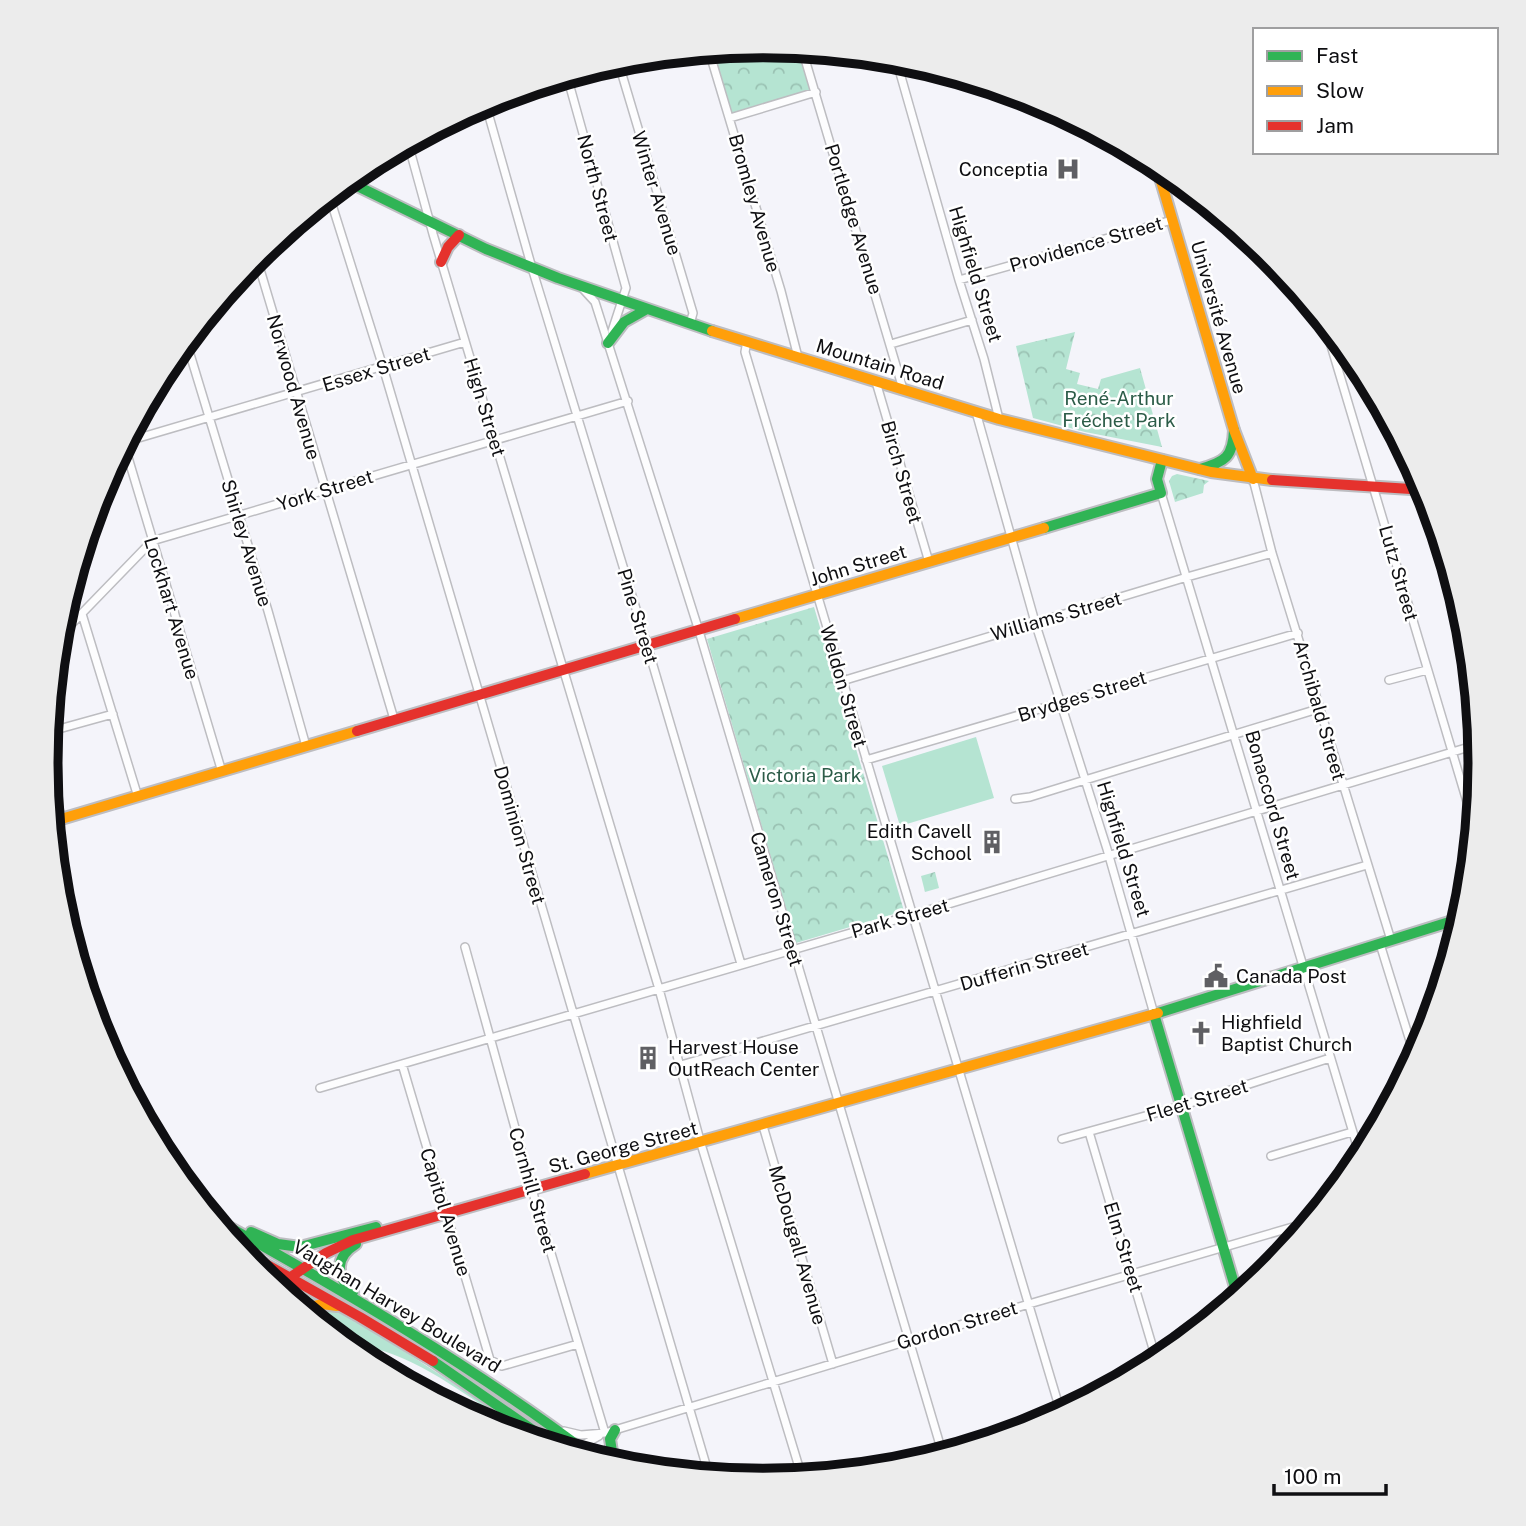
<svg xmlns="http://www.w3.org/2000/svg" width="1526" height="1526" viewBox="0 0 1526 1526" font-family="'Public Sans',sans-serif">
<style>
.grass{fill:#b5e4d2}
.park{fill:url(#park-crowns)}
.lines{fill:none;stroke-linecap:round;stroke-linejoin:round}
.street-casing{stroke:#bdbdc1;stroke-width:10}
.fast-casing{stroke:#bdbdc1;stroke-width:14}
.slow-casing{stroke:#bdbdc1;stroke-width:14}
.jam-casing{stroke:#bdbdc1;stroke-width:14}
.street{stroke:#fdfdfe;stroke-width:7}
.fast{stroke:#30b455;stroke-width:10}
.slow{stroke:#ff9f0a;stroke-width:10}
.jam{stroke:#e5322d;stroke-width:10}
.labels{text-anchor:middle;stroke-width:5;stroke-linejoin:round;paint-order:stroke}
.poi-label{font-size:19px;fill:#0f0f12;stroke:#fff;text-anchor:start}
.street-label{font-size:19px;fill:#0f0f12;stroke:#fff}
.park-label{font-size:19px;fill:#2c5c48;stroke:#fff}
.rim{fill:none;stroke:#0f0f12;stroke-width:9}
</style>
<defs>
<pattern id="park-crowns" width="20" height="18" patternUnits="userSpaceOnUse" patternTransform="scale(1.75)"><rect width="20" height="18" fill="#b5e4d2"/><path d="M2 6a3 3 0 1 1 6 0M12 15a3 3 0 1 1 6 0" fill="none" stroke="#9ac2b3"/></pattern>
</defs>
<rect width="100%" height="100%" fill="#f4f4fa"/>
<path class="grass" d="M976 737 994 798 900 826 882 766Z
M296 1288 314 1297 315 1301 299 1306 286 1295Z
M318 1309 339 1312 376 1333 487 1405 531 1439 519 1435 517 1430C477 1402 414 1354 366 1347L361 1357 307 1312Z"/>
<path class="park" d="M763 46 802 49 816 92 730 118 709 51Z
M1075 332 1066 369 1080 373 1077 384 1098 389 1101 379 1140 368 1162 447 1085 432 1033 418 1016 346Z
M1177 474 1209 481 1204 485 1203 493 1175 502 1169 481 1172 476Z
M814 607 904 911 796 943 707 639Z
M935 872 939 888 925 892 921 876Z"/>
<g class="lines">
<g class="street-casing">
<path id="street" d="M802 49 903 389
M709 51 781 291 798 357
M896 59 959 280 984 359 999 419
M618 61 693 313 690 324
M600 66 628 59
M567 76 626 288 612 331
M568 77 584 71
M485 102 532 268 647 645 741 964
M730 118 816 92
M408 143 433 234 659 989 701 1144 802 1477
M329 195 383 367 709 1475
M256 256 394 719
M959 280 1172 220
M584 290 595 302 699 631 943 1455
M1324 322 1474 825
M186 341 268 611 306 746
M747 341 745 352 1061 1413
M891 344 972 320
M876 382 929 562
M976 412 1035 622 1107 849 1154 1014
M125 442 465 342
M124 444 222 772
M1253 479 1272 553 1391 940
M1161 493 1361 1159
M82 614 138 797
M58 638 152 541 628 401
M1389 680 1427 670
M842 681 1187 577 1272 553
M48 732 113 714
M866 760 1298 633
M46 768 62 819
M1015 799 1030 797 1085 780 1321 708
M1380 944 1415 1057
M465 947 535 1200 605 1433
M402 1064 490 1360 502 1366 578 1344
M681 1065 1367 865
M320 1088 912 915 1479 744
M763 1126 833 1364
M1089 1132 1157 1362
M1062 1139 1181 1106 1330 1058
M1271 1156 1352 1132
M564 1431 581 1435 605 1433 1029 1304 1310 1222
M572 1451 599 1436"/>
</g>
<g class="fast-casing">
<path id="fast" d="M347 181 486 249 558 278 712 331
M608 343 624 322 647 309
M1200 469C1225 462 1233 457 1234 430
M1044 528 1161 493 1157 479 1162 460
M1158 1013 1462 918
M1154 1014 1238 1297
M213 1218C344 1291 473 1366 593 1457
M251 1232 278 1244 300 1247 376 1227
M353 1292C335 1276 335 1257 356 1244
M433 1361 556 1446
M614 1464 610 1439 615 1430"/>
</g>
<g class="slow-casing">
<path id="slow" d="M1156 164 1234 430 1253 479
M712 331 999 419 1211 472 1272 480
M735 619 1044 528
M51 822 357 731
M585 1174 1158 1013
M302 1309 322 1304 337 1306"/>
</g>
<g class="jam-casing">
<path id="jam" d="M441 262 448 247 459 235
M1272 480 1426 490
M357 731 735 619
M237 1248 360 1317 433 1361
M276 1287 326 1253 353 1240 585 1174"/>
</g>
<use href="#street" class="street"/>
<use href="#fast" class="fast"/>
<use href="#slow" class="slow"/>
<use href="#jam" class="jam"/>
</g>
<defs>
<g id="hospital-bare" transform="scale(1.89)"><path d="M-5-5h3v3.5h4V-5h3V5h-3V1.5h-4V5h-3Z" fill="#5f5f63" stroke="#fff" stroke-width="2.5" paint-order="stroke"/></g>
<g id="building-bare" transform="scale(1.89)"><path d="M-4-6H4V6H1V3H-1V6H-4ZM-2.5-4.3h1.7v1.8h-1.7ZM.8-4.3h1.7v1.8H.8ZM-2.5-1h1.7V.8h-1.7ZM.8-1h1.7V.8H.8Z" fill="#5f5f63" stroke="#fff" stroke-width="2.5" paint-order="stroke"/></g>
<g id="civic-bare" transform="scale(1.89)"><path d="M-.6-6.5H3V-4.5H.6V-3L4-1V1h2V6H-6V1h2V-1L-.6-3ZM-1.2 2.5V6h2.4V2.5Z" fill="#5f5f63" stroke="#fff" stroke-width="2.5" paint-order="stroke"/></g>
<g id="church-bare" transform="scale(1.89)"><path d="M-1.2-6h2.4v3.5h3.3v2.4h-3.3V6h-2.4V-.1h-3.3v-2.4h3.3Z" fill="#5f5f63" stroke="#fff" stroke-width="2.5" paint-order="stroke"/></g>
</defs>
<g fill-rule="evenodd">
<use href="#hospital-bare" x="1068" y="169"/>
<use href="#building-bare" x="992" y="842"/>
<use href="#civic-bare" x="1216" y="976"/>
<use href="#church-bare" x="1201" y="1033"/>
<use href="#building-bare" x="648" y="1058"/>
</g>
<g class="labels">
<g class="poi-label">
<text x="1048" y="176" text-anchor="end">Conceptia</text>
<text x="972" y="838" text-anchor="end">Edith Cavell<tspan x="972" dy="22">School</tspan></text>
<text x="1236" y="983">Canada Post</text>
<text x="1221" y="1029">Highfield<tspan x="1221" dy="22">Baptist Church</tspan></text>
<text x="668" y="1054">Harvest House<tspan x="668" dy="22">OutReach Center</tspan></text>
</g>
<g class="street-label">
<text transform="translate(598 188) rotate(75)" y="7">North Street</text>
<text transform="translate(657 193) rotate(73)" y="7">Winter Avenue</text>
<text transform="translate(755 203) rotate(74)" y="7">Bromley Avenue</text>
<text transform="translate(854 219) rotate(73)" y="7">Portledge Avenue</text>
<text transform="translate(1086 244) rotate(-16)" y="7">Providence Street</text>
<text transform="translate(976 274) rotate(73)" y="7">Highfield Street</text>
<text transform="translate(1219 317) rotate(74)" y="7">Université Avenue</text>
<text transform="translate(880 364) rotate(17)" y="7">Mountain Road</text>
<text transform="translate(376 369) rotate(-17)" y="7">Essex Street</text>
<text transform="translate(294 387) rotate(74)" y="7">Norwood Avenue</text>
<text transform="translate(485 407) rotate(73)" y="7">High Street</text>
<text transform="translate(902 472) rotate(74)" y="7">Birch Street</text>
<text transform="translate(325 490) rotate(-17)" y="7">York Street</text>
<text transform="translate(247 543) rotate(73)" y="7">Shirley Avenue</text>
<text transform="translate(858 565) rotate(-17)" y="7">John Street</text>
<text transform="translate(1399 573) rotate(74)" y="7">Lutz Street</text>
<text transform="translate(172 608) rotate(73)" y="7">Lockhart Avenue</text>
<text transform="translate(638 616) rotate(73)" y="7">Pine Street</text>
<text transform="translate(1056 616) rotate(-16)" y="7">Williams Street</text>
<text transform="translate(844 686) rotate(74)" y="7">Weldon Street</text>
<text transform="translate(1082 696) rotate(-17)" y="7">Brydges Street</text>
<text transform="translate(1320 710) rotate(74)" y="7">Archibald Street</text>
<text transform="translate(1273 805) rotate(74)" y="7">Bonaccord Street</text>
<text transform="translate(520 835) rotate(74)" y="7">Dominion Street</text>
<text transform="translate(1124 849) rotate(73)" y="7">Highfield Street</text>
<text transform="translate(777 899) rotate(73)" y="7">Cameron Street</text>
<text transform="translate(900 918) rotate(-16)" y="7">Park Street</text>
<text transform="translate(1024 966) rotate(-16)" y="7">Dufferin Street</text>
<text transform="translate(1197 1100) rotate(-17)" y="7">Fleet Street</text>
<text transform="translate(623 1147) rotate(-15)" y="7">St. George Street</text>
<text transform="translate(533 1190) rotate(74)" y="7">Cornhill Street</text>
<text transform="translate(446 1212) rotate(73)" y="7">Capitol Avenue</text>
<text transform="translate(798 1245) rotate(74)" y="7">McDougall Avenue</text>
<text transform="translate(1124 1247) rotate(73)" y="7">Elm Street</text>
<text transform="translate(397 1306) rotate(31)" y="7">Vaughan Harvey Boulevard</text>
<text transform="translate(957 1325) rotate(-17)" y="7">Gordon Street</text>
</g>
<g class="park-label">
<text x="1119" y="405">René-Arthur<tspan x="1119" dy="22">Fréchet Park</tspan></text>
<text x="805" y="782">Victoria Park</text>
</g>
</g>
<path d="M0 0H1526V1526H0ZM58 763a705 705 0 1 1 1410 0a705 705 0 1 1-1410 0Z" fill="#ececec" fill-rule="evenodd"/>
<path class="rim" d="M58 763a705 705 0 1 1 1410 0a705 705 0 1 1-1410 0Z"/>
<rect x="1253" y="28" width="245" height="126" fill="#ffffff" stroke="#9f9fa0" stroke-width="2"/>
<rect x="1267" y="51" width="35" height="10" fill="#30b455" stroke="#9f9fa0" stroke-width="2"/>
<text x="1316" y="63" font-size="21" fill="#0f0f12">Fast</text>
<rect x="1267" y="86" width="35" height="10" fill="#ff9f0a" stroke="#9f9fa0" stroke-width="2"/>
<text x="1316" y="98" font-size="21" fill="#0f0f12">Slow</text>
<rect x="1267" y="121" width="35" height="10" fill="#e5322d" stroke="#9f9fa0" stroke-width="2"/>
<text x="1316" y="133" font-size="21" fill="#0f0f12">Jam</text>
<path d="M1274 1484v10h112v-10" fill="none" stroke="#0f0f12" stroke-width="3.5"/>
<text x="1284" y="1484" font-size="21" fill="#0f0f12" stroke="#ffffff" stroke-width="5" paint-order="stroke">100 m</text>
</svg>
